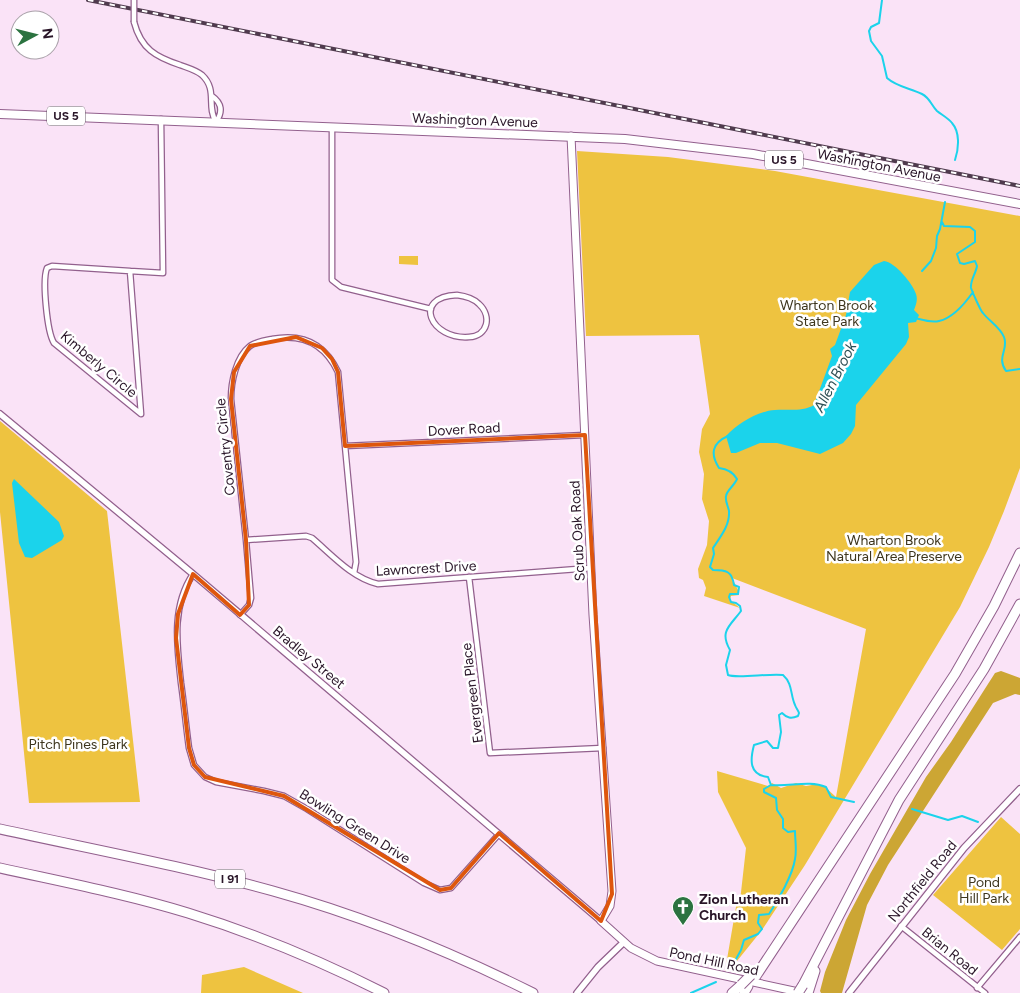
<svg xmlns="http://www.w3.org/2000/svg" width="1020" height="993" viewBox="0 0 1020 993" font-family="Figtree,sans-serif">
<style>
.green{fill:#eec340}
.forest{fill:#cca634}
.water{fill:#1bd3eb}
.lines{fill:none;stroke-linecap:round;stroke-linejoin:round}
.stream{stroke:#1bd3eb;stroke-width:2}
.minor-casing{stroke:#92608d;stroke-width:7}
.tertiary-casing{stroke:#92608d;stroke-width:8}
.secondary-casing{stroke:#92608d;stroke-width:9}
.primary-casing{stroke:#92608d;stroke-width:10}
.motorway-casing{stroke:#92608d;stroke-width:11}
.minor{stroke:#fff;stroke-width:4.5}
.tertiary{stroke:#fff;stroke-width:5.5}
.secondary{stroke:#fff;stroke-width:7}
.primary{stroke:#fff;stroke-width:8}
.motorway{stroke:#fff;stroke-width:9}
.rail-casing{stroke:#503b4e;stroke-width:4}
.rail{stroke:#fff;stroke-width:2;stroke-dasharray:5.5;stroke-linecap:butt}
.minor-bridge-casing{stroke:#92608d;stroke-width:7;stroke-linecap:butt}
.motorway-bridge-casing{stroke:#92608d;stroke-width:11;stroke-linecap:butt}
.minor-bridge{stroke:#fff;stroke-width:4.5}
.motorway-bridge{stroke:#fff;stroke-width:9}
.marked{fill:none;stroke:#de560d;stroke-width:4;stroke-linejoin:round}
.labels{text-anchor:middle;stroke-width:5;stroke-linejoin:round;paint-order:stroke}
.shield{fill:#fff;stroke:#695b68;stroke-width:1}
.shield-label{font-size:12px;font-weight:bold;fill:#291528}
.street-label{font-size:14px;fill:#291528;stroke:#fff}
.park-label{font-size:14px;fill:#3e361e;stroke:#fff}
.poi-label{font-size:14px;font-weight:bold;fill:#291528;stroke:#fff;text-anchor:start}
.water-label{font-size:15px;font-style:italic;fill:#2d4e54;stroke:#fff}
</style>
<rect width="100%" height="100%" fill="#fae3f7"/>
<path class="green" d="M577 151 668 157 775 171 1020 216V468L1004 511 989 547 960 607 805 865 762 930 733 966 727 971H725L737 901H740L746 848 718 792 717 771 768 786 772 783 781 788 796 783 806 786 818 784 825 787 836 797 866 629 732 578 739 592V595L731 596 730 600 740 608 704 596 706 588 703 580 699 578 698 569 707 545 709 521 702 499 704 474 699 452 702 429 710 414 699 335 586 336Z
M399 256H418V265L399 264Z
M0 421 107 511 140 802 29 803 0 512Z
M1001 817 1020 834V929L1002 950 933 895Z
M244 967 303 993H201L202 975Z"/>
<path class="forest" d="M1001 671 1020 678V695L1015 694 993 703 888 865 867 905 842 993H821L820 991 825 972 846 920 870 874 926 777 951 742 995 673Z"/>
<path class="water" d="M884 261C895 262 913 284 916 294 918 300 916 305 914 310L919 315 916 322 908 323 909 337 906 344 856 405 855 426 851 434 843 443 820 454 777 443H760L736 453H731L726 436C738 423 758 411 775 410 789 409 802 412 814 405L832 356 830 349 835 345 846 315 850 292 874 265Z
M14 479 59 522 64 536 62 540 32 558 25 557 19 543 12 483Z"/>
<g class="lines">
<path class="stream" d="M882 0 879 23 871 27 869 31 871 41 882 56 887 78C897 87 910 88 922 94 930 98 931 105 937 111 942 115 948 118 952 123 960 132 959 148 955 160
M942 222 944 226 970 227 975 231V242L957 254 960 263 964 264 975 261 977 266C976 273 970 281 971 288 972 291 981 312 983 313 989 321 1000 327 1004 337 1009 350 996 357 1006 371L1020 369
M922 271 931 261 936 248 937 236 940 229 945 202
M915 318C923 320 931 323 939 321 953 318 966 302 973 292
M728 436C712 443 710 454 719 468 728 469 733 472 737 479 734 486 727 490 726 496 725 501 728 506 729 511 730 525 721 536 713 548L714 554 710 567 713 570C726 570 732 571 734 585L739 587 738 594H730L729 597 731 602 736 603 740 606 741 611C730 626 719 631 730 650L726 665 728 675C736 679 770 673 783 675 793 684 790 694 795 705 796 708 798 710 799 713L798 716C791 719 787 718 782 713L779 715 781 732 778 748H773L767 741 754 745C750 760 749 775 768 777L771 785 764 789V792L776 798 777 810 783 819V828L788 832 795 831C795 841 797 849 795 859 793 874 778 901 769 914L759 915 758 923 762 929 758 934 744 940 741 950 730 970
M771 785C789 787 809 780 826 787L831 797 854 802
M912 809 948 820 962 816 978 822
M691 993 716 982"/>
<g class="minor-casing">
<path id="minor" d="M134 22C141 49 156 57 180 65 188 68 196 70 202 75 218 90 206 106 216 122
M212 96C222 103 223 112 216 122
M332 127V280L341 287 431 309
M52 266 130 271 141 414 54 343C47 332 42 280 47 268Z
M130 271 163 273 161 119
M457 295C465 296 473 298 479 304 492 316 488 336 469 337 431 340 411 297 457 295Z
M345 446 585 435
M246 540 306 536 312 538C332 555 352 578 378 584L591 568
M193 574C171 607 177 646 181 683 184 704 186 726 189 748L194 765 205 777 216 782 264 791 284 796 307 809 424 883 440 890 451 888 499 834
M469 577 490 753 603 748
M240 615 249 605 251 598 246 540 231 399C231 382 236 357 250 346 256 342 266 340 272 339 303 333 325 344 338 372L356 562 354 573
M901 926 985 993
M977 988 1020 937"/>
</g>
<g class="tertiary-casing">
<path id="tertiary" d="M0 414 193 574 601 921
M577 993 598 967 624 942
M849 993 964 848 1020 789"/>
</g>
<g class="secondary-casing">
<path id="secondary" d="M571 136 593 615 612 891 610 906 601 921 631 948 657 961 803 993"/>
</g>
<g class="primary-casing">
<path id="primary" d="M0 114 625 139 753 154 1020 204"/>
</g>
<g class="motorway-casing">
<path id="motorway" d="M0 829C91 849 183 866 273 891 363 916 449 951 533 993
M0 868C63 882 126 894 188 913 256 934 321 961 384 993
M756 976 955 674 994 606 1020 553
M803 985 899 800 984 669 1020 604
M732 993 741 985
M744 993 748 986
M808 993 815 971"/>
</g>
<use href="#minor" class="minor"/>
<use href="#tertiary" class="tertiary"/>
<use href="#secondary" class="secondary"/>
<use href="#primary" class="primary"/>
<use href="#motorway" class="motorway"/>
<g class="rail-casing">
<path id="rail" d="M88 0 1020 186"/>
</g>
<use href="#rail" class="rail"/>
<g class="minor-bridge-casing">
<path id="minor-bridge" d="M134 0V22"/>
</g>
<g class="motorway-bridge-casing">
<path id="motorway-bridge" d="M741 985 751 975
M798 993 803 985"/>
</g>
<use href="#minor-bridge" class="minor-bridge"/>
<use href="#motorway-bridge" class="motorway-bridge"/>
</g>
<path class="marked" d="M296 337 322 348 332 359 338 372 345 446 585 435 612 894 601 921 499 833 451 888 440 890 284 796 205 777 194 765 189 748 176 638 178 614 193 574 240 615 249 605 246 540 231 399 234 372 250 346Z"/>
<defs>
<g id="church-pin" transform="scale(1.125)"><path d="M0 17L-7.5 6A9.5 9.5 0 1 1 7.5 6Z" fill="#2b7340" stroke="#fff"/><path d="M-1.2-6h2.4v3.5h3.3v2.4h-3.3V6h-2.4V-.1h-3.3v-2.4h3.3Z" fill="#fff"/></g>
</defs>
<g fill-rule="evenodd">
<use href="#church-pin" x="683" y="907"/>
</g>
<g class="labels">
<g class="shield">
<rect x="47" y="106.5" width="38" height="19" rx="4"/>
<rect x="765" y="150.5" width="38" height="19" rx="4"/>
<rect x="215" y="869.5" width="30" height="19" rx="4"/>
</g>
<g class="shield-label">
<text x="66" y="120">US 5</text>
<text x="784" y="164">US 5</text>
<text x="230" y="883">I 91</text>
</g>
<g class="street-label">
<text transform="translate(475 120) rotate(2)" y="5">Washington Avenue</text>
<text transform="translate(879 165) rotate(11)" y="5">Washington Avenue</text>
<text transform="translate(99 364) rotate(40)" y="5">Kimberly Circle</text>
<text transform="translate(464 429) rotate(-3)" y="5">Dover Road</text>
<text transform="translate(225 447) rotate(-96)" y="5">Coventry Circle</text>
<text transform="translate(577 531) rotate(-93)" y="5">Scrub Oak Road</text>
<text transform="translate(426 568) rotate(-3)" y="5">Lawncrest Drive</text>
<text transform="translate(309 657) rotate(40)" y="5">Bradley Street</text>
<text transform="translate(472 693) rotate(-97)" y="5">Evergreen Place</text>
<text transform="translate(355 826) rotate(32)" y="5">Bowling Green Drive</text>
<text transform="translate(922 881) rotate(-51)" y="5">Northfield Road</text>
<text transform="translate(950 951) rotate(39)" y="5">Brian Road</text>
<text transform="translate(714 961) rotate(12)" y="5">Pond Hill Road</text>
</g>
<g class="park-label">
<text x="827" y="310">Wharton Brook<tspan x="827" dy="16">State Park</tspan></text>
<text x="894" y="545">Wharton Brook<tspan x="894" dy="16">Natural Area Preserve</tspan></text>
<text x="78" y="749">Pitch Pines Park</text>
<text x="984" y="887">Pond<tspan x="984" dy="16">Hill Park</tspan></text>
</g>
<g class="poi-label">
<text x="699" y="904">Zion Lutheran<tspan x="699" dy="16">Church</tspan></text>
</g>
<g class="water-label">
<text transform="translate(835 377) rotate(-63)" y="5">Allen Brook</text>
</g>
</g>
<g transform="translate(35 35) rotate(83)"><circle r="24" fill="#ffffff" stroke="#a9a1a9"/>
<path d="M0-4L9 19L0 12L-9 19Z" fill="#2b7340"/>
<text y="-8" font-size="14" font-weight="bold" text-anchor="middle" fill="#291528">N</text>
</g>
</svg>
